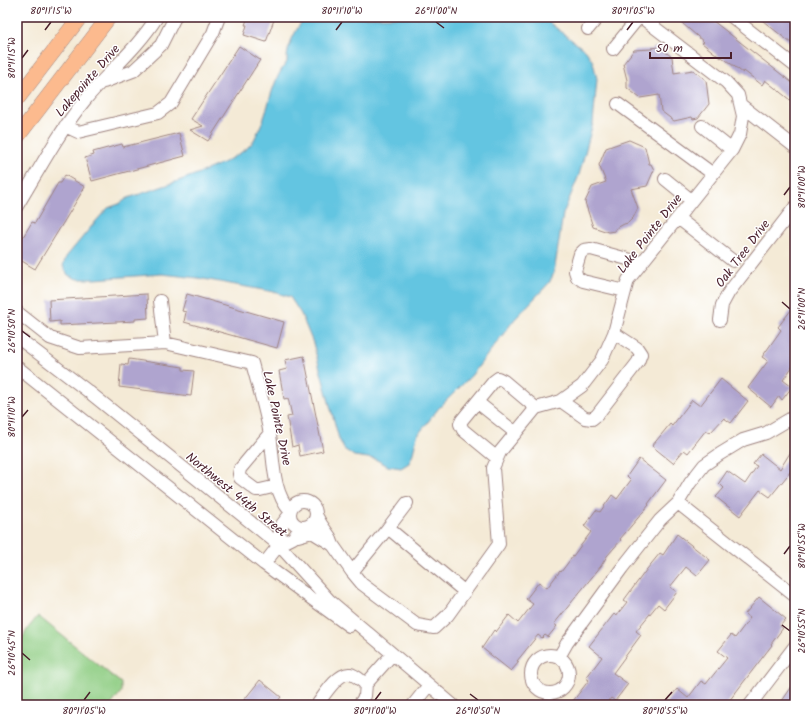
<svg xmlns="http://www.w3.org/2000/svg" width="812" height="722" viewBox="0 0 812 722" font-family="Kalam,sans-serif">
<style>
.green{fill:#8fcd83;stroke:#6c7657}
.water{fill:#63c5e1;stroke:#567286}
.building{fill:#afa4cf}
.lines{fill:none;stroke-linecap:round;stroke-linejoin:round}
.minor-casing{stroke:#9f8480;stroke-width:14}
.major-casing{stroke:#9f8480;stroke-width:16}
.minor{stroke:#fff;stroke-width:12}
.major{stroke:#fcba8e;stroke-width:15}
.ticks{fill:none;stroke:#4a1f2b;stroke-width:1.5}
.labels{text-anchor:middle;stroke-width:3;stroke-linejoin:round;paint-order:stroke}
.street-label{font-size:13px;fill:#4a1f2b;stroke:#fff}
.neatline{fill:none;stroke:#4a1f2b;stroke-width:1.5}
.ticks-label{font-size:10px;text-anchor:middle;fill:#4a1f2b}
</style>
<rect width="100%" height="100%" fill="#fff"/>
<filter id="ink" filterUnits="userSpaceOnUse"><feTurbulence type="fractalNoise" baseFrequency=".025" numOctaves="2"/><feDisplacementMap in="SourceGraphic" scale="8" xChannelSelector="R" yChannelSelector="G"/><feConvolveMatrix kernelMatrix="1 2 1 2 8 2 1 2 1" color-interpolation-filters="sRGB"/></filter>
<filter id="wash" filterUnits="userSpaceOnUse"><feTurbulence type="fractalNoise" baseFrequency=".012" numOctaves="4" result="noise"/><feDisplacementMap in="SourceGraphic" scale="16" xChannelSelector="R" yChannelSelector="G"/><feGaussianBlur stdDeviation="0.9" result="paint"/><feColorMatrix in="noise" values="0 0 0 0 0 0 0 0 0 0 0 0 0 0 0 0 0 1.4 0 .05"/><feComposite in="paint" operator="in"/></filter>
<g filter="url(#wash)">
<rect width="100%" height="100%" fill="#f4ead6"/>
<path class="green" d="M38 616 121 683V692L111 705H17V647L28 628Z"/>
<path class="water" d="M305 17H542L586 51 593 62 597 79 593 123 579 175 563 214 554 273 549 283 514 320 471 376 438 409 417 436 413 453 409 463 401 468 388 466 375 459 354 456 344 449 339 439 313 343 301 314 290 297 274 292 198 278 162 274 95 279H77L68 275 63 266 66 257 96 221 108 208 119 204 128 198C154 189 242 163 254 140 258 132 262 123 265 115 271 96 274 78 287 62 286 46 296 30 305 17Z"/>
<g id="blocks">
<path class="building" d="M248 17H275L266 42 244 35 247 25H245Z
M675 17H708L795 85V104L765 80 762 85 744 71 743 73 722 57 721 58 702 43 704 42Z
M758 17H795V38L791 43Z
M239 46 260 60 208 141 190 130 203 126 191 119Z
M659 47 672 57 674 73 693 70 706 80 709 104 698 118 693 119 692 117 674 121 661 111 659 95 640 98 627 88V80L623 64 634 50 652 49V48Z
M179 133 185 156 92 181 85 158 94 155 93 152 122 144 123 147Z
M629 140 645 147 649 164H651L654 170 647 186 631 189 638 208 633 218 628 223 624 224 615 229V231L608 232 593 227 585 202 592 187 606 182 599 165 606 148Z
M65 175 85 187 35 269 17 258V240L20 242 32 222 35 223 58 183H60Z
M147 294 148 318 135 319V321L60 325V321L50 322 49 300Z
M187 294 284 322 277 348 184 322 186 312 182 311Z
M795 305V363L783 380 792 387 782 400 779 396 771 407 748 388 768 361 762 357 781 330 778 327Z
M304 356 323 451 300 456 298 445 292 447 287 417 292 416 288 398 284 399 279 371 287 369 285 360Z
M129 359 183 367V370L194 371 191 396 119 387 121 364 128 365Z
M721 379 748 401 731 423 724 418 710 433 706 430 688 453 684 450 673 463 652 446 670 424 672 426 692 400 700 406Z
M795 445V475L791 471 770 497 760 490 740 516 716 497 724 488 719 483 727 471 745 484 757 466 753 464 761 454 780 469Z
M639 459 666 480 648 504 649 505 620 539 621 540 607 556 601 566 554 624 557 626 548 637 545 635 542 638 538 635 517 661 519 662 511 671 482 648 494 630 496 632 509 615 518 623 533 604 526 599 539 582 547 588 560 571 561 572 591 532 584 526 596 510 600 512 612 495 617 499 631 480 627 476Z
M677 534 710 560 697 576 686 567 670 587 677 592 664 609 658 604 636 631 641 635 613 673 628 684 615 701 611 698 606 705H570L589 680 586 678 602 657 589 646 614 614 616 616 627 602 624 600 647 569 660 553 663 555Z
M759 597 786 619 780 626 783 628 771 644 772 645 726 705H664L677 689 688 698 701 681 706 684 727 658 718 651 731 635 735 638 750 618 745 614Z
M260 680 281 697 275 705H250L244 700Z
M795 682V705H786L782 701Z"/>
</g>
</g>
<g filter="url(#ink)">
<use href="#blocks" fill-opacity="0" stroke="#9f8480" stroke-width="1"/>
<g class="lines">
<g class="minor-casing">
<path id="minor" d="M732 17 795 66
M588 29 598 17
M613 49 639 17
M104 82 133 71 161 45 175 17
M618 104 713 174
M741 105 795 147
M65 126 78 132 158 113 171 103 213 33 219 17
M702 126 732 150
M665 179 691 200
M17 206C39 170 58 133 85 100 108 72 137 49 157 17
M678 218 733 261
M625 291 583 281 577 277 575 271 580 254 584 250 591 249 642 263
M160 301 165 343
M17 312 50 338 80 348 165 343 252 363C258 386 266 410 270 435 274 460 272 491 290 511
M720 320 722 305 729 292 795 207
M17 337 89 392 279 545 329 600 453 705
M17 367 264 564 349 626
M561 401 585 418 592 419 597 415 638 362 641 354 637 348 614 333
M477 402 516 433
M270 433 240 469 239 474 240 478 256 490H260L277 486
M497 458 463 430 460 424 462 420 494 381 498 378 504 381 536 408
M290 514a13 13 0 1 1 26 0a13 13 0 1 1-26 0Z
M678 503 795 596
M316 515 321 524 330 537 333 545 352 572 362 584 417 625 434 628 448 615 499 544 493 468 500 452 536 408 561 401 582 386 602 360 614 333 628 280 732 150 740 134 743 116 738 95 726 82 641 17
M388 528 407 503
M298 536 312 532 333 545
M279 545 280 527 290 514
M264 564 279 545 293 538 301 527
M352 572 388 528 465 592
M531 674a19 19 0 1 1 38 0a19 19 0 1 1-38 0Z
M559 657 567 643 622 568 660 520 678 503 690 483 704 465 720 454 743 440 766 433 795 416
M317 705C323 697 338 672 350 674 356 675 361 681 366 684
M359 705 365 696 366 684 390 657
M413 705 429 685
M750 705 795 646"/>
</g>
<g class="major-casing">
<path id="major" d="M17 99 80 17
M17 137 109 17"/>
</g>
<use href="#minor" class="minor"/>
<use href="#major" class="major"/>
</g>
</g>
<path class="ticks" d="M436 22 444 28M45 30 51 22M336 30 342 22M627 30 633 22M22 58 28 50M784 195 790 187M782 302 790 309M22 331 30 337M22 417 28 410M784 554 790 546M782 625 790 631M22 653 30 660M470 694 478 700M84 700 90 692M375 700 381 692M665 700 672 692"/>
<g class="labels">
<g class="street-label">
<text transform="translate(87 80) rotate(-49)" y="5">Lakepointe Drive</text>
<text transform="translate(649 233) rotate(-52)" y="5">Lake Pointe Drive</text>
<text transform="translate(742 253) rotate(-53)" y="5">Oak Tree Drive</text>
<text transform="translate(278 418) rotate(78)" y="5">Lake Pointe Drive</text>
<text transform="translate(237 494) rotate(39)" y="5">Northwest 44th Street</text>
</g>
</g>
<rect width="812" height="722" fill="none" stroke="#fff" stroke-width="44"/>
<path d="M650 52v6h81v-6" fill="none" stroke="#4a1f2b" stroke-width="2"/>
<text x="656" y="52" font-size="12" fill="#4a1f2b" stroke="#ffffff" stroke-width="3" paint-order="stroke">50 m</text>
<rect x="22" y="22" width="768" height="678" class="neatline"/>
<g class="ticks-label">
<text x="51" y="14">80°11'15"W</text>
<text x="342" y="14">80°11'10"W</text>
<text x="436" y="14">26°11'00"N</text>
<text x="633" y="14">80°11'05"W</text>
<text transform="translate(11 58) rotate(-90)" y="4">80°11'15"W</text>
<text transform="translate(801 187) rotate(-90)" y="4">80°11'00"W</text>
<text transform="translate(801 309) rotate(-90)" y="4">26°11'00"N</text>
<text transform="translate(11 331) rotate(-90)" y="4">26°10'50"N</text>
<text transform="translate(11 417) rotate(-90)" y="4">80°11'10"W</text>
<text transform="translate(801 546) rotate(-90)" y="4">80°10'55"W</text>
<text transform="translate(801 631) rotate(-90)" y="4">26°10'55"N</text>
<text transform="translate(11 653) rotate(-90)" y="4">26°10'45"N</text>
<text x="84" y="714">80°11'05"W</text>
<text x="375" y="714">80°11'00"W</text>
<text x="478" y="714">26°10'50"N</text>
<text x="665" y="714">80°10'55"W</text>
</g>
</svg>
